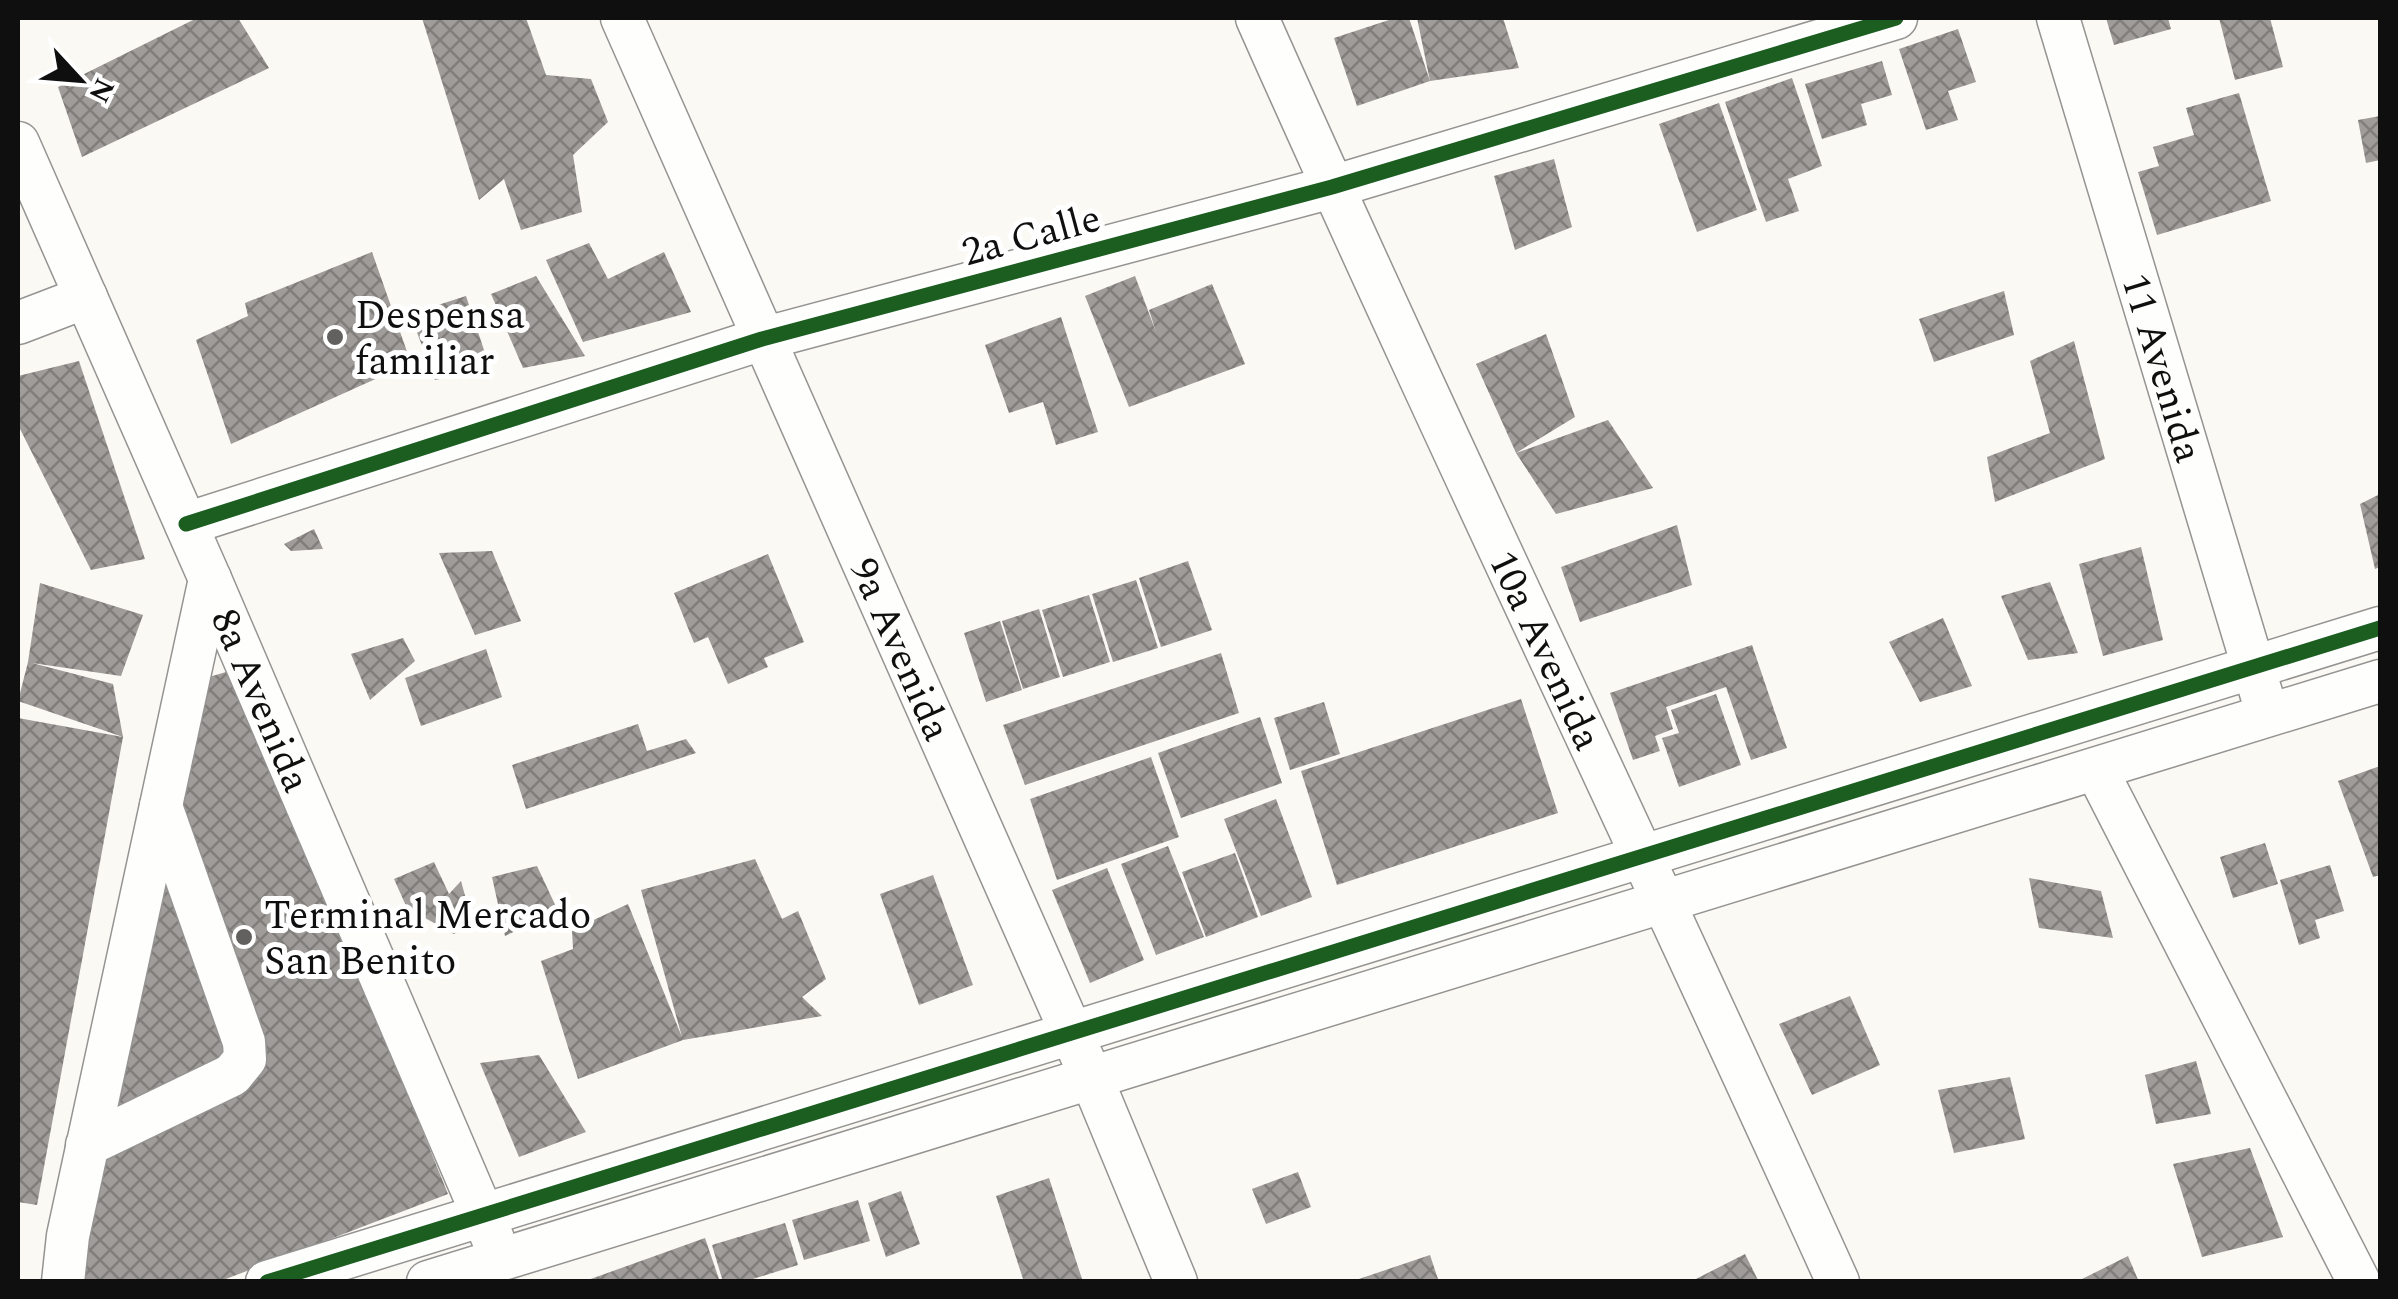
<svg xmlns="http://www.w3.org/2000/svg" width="2398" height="1299" viewBox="0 0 2398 1299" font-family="Spectral,serif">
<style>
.building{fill:url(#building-cross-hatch)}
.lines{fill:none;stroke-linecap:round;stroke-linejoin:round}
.minor-casing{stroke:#959492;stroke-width:45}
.minor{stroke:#fefefd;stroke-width:42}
.cycleway-casing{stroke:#fff;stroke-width:21}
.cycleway{stroke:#1b5e20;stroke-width:15}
.poi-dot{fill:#62615f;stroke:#fff;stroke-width:4}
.labels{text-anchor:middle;stroke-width:10;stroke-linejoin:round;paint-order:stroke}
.street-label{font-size:40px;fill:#0f0f0f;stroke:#fff}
.poi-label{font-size:40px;fill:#0f0f0f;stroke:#fff;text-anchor:start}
</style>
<defs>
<pattern id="building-cross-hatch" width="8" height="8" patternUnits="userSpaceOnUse" patternTransform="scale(2.5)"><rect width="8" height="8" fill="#9f9c99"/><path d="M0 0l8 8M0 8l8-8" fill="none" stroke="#807e7b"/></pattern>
</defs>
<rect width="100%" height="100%" fill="#fbf9f4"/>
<path class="building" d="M197 18H238L269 68 82 157 58 87Z
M422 18H526L546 75 591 79 608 122 573 155 582 212 521 230 504 179 479 200Z
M1395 18H1409L1430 81 1417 18H1503L1519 68 1430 81 1357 106 1334 38Z
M2106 18H2168L2171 29 2114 45Z
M2219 18H2270L2283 67 2235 80Z
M1958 29 1976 82 1948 91 1958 120 1926 130 1899 49Z
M1882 61 1892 95 1861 104 1867 125 1822 139 1805 84Z
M1792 78 1822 166 1788 179 1799 211 1766 222 1725 102Z
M2239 93 2271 201 2157 235 2138 172 2159 166 2153 147 2194 135 2186 108Z
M1719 103 1757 210 1697 232 1659 124Z
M2380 116V160L2366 163 2358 120Z
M1554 159 1572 227 1515 250 1494 176Z
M589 243 608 279 664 252 691 312 583 342 546 260Z
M372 252 411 363 231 444 196 340 248 316 245 303Z
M536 276 585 356 523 368 491 294Z
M1135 276 1156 332 1149 310 1212 284 1245 364 1129 407 1085 296Z
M2004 291 2014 335 1934 362 1919 319Z
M466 296 490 368 435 380 410 314Z
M1061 317 1098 432 1056 445 1043 402 1009 413 985 345Z
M1546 334 1575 417 1516 453 1608 420 1653 488 1556 514 1516 453 1476 364Z
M2074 341 2105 459 1995 502 1987 457 2050 433 2030 361Z
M79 361 145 559 91 570 18 425V376Z
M2380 494V567L2375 569 2360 504Z
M1677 525 1692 585 1580 622 1561 567Z
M314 529 323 549 291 551 284 544Z
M2141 547 2163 640 2103 656 2079 564Z
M492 551 521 621 475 635 439 553Z
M768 554 804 642 764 658 768 667 728 684 708 637 694 643 674 593Z
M1188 561 1212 630 1161 647 1139 578Z
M1136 580 1158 648 1113 662 1092 594Z
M2050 582 2078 653 2028 660 2001 596Z
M40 583 143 615 121 676 32 663 113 684 123 737 18 701 28 662Z
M1089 595 1110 662 1063 677 1042 610Z
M1039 609 1060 677 1023 689 1002 621Z
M1943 618 1972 686 1920 702 1889 642Z
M1000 621 1022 690 986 702 964 633Z
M403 638 415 661 370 700 351 654Z
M1752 645 1787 748 1751 760 1726 687 1666 707 1673 729 1655 736 1660 751 1633 760 1610 693Z
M486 649 502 697 421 726 405 678Z
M1221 653 1239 713 1025 785 1003 725Z
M236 669 448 1194 218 1282H78L199 680Z
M1716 694 1741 765 1679 787 1662 738 1679 733 1671 710Z
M1521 699 1558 813 1337 885 1301 771Z
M1324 702 1340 754 1290 770 1274 718Z
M1260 717 1282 783 1181 818 1158 753Z
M18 718 123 737 37 1205 18 1202Z
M638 724 647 751 686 739 696 753 526 809 512 765Z
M1151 757 1179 837 1057 880 1030 799Z
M2380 766V875L2373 877 2338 781Z
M1276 799 1312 897 1261 916 1224 819Z
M2265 843 2278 884 2233 898 2220 857Z
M1168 846 1204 937 1156 955 1121 864Z
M1235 853 1258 917 1206 937 1182 872Z
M755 859 782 919 798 911 826 979 802 997 822 1016 683 1040 578 1079 541 961 573 949 572 930 628 904 682 1037 641 890Z
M434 862 449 894 461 881 472 921 454 934 407 908 394 879Z
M2330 865 2344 911 2315 920 2320 938 2299 945 2280 880Z
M537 866 558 911 505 936 492 877Z
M1107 868 1144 960 1090 983 1052 890Z
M933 875 973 985 919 1005 880 894Z
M2029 878 2101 891 2113 938 2039 928Z
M1850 996 1880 1065 1812 1095 1779 1024Z
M539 1055 586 1132 519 1157 480 1063Z
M2196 1061 2211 1114 2156 1124 2145 1075Z
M2010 1077 2025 1139 1954 1153 1938 1090Z
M2250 1148 2283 1237 2202 1257 2173 1164Z
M1298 1172 1311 1207 1266 1224 1252 1189Z
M1049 1178 1083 1282H1024L996 1196Z
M901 1191 920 1244 886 1257 868 1203Z
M858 1200 870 1241 804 1260 792 1220Z
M785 1223 798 1265 743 1282H723L712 1245Z
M705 1238 720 1282H585V1281Z
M1745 1254 1759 1282H1690Z
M1430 1255 1439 1282H1353V1281Z
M2128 1256 2139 1282H2076Z"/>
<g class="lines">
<g class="minor-casing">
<g id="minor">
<path id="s1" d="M622 18 1091 1077 1176 1282"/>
<path id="s2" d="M1257 18C1445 441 1647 859 1838 1282"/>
<path id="s3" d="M2058 18 2262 696"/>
<path id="s4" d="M18 143 210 579 493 1239"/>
<path d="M18 323 86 297"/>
<path d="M186 524 762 339 1332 187 1896 18"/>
<path d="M2096 769 2359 1282"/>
<path d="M87 1145 232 1075 245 1059 244 1042 161 806"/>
<path d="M63 1282 68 1236 210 579"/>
<path d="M267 1282 2380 628"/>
<path d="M428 1282 2380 681"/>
</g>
</g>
<use href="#minor" class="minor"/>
<g class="cycleway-casing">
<path id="cycleway" d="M186 524 762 339 1332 187 1896 18
M267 1282 2380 628"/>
</g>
<use href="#cycleway" class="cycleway"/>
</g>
<g class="poi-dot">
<circle cx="335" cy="337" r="10"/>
<circle cx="244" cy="937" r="10"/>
</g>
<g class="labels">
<g class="street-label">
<text transform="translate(1031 234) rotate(-15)" y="14">2a Calle</text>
<text dy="14" stroke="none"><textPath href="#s3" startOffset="365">11 Avenida</textPath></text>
<text dy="14" stroke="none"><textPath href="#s1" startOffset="690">9a Avenida</textPath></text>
<text dy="14" stroke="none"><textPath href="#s2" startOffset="695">10a Avenida</textPath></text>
<text dy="14" stroke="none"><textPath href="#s4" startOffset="608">8a Avenida</textPath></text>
</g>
<g class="poi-label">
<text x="355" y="328">Despensa<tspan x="355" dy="46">familiar</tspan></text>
<text x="264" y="928">Terminal Mercado<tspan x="264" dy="46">San Benito</tspan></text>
</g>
</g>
<rect width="2398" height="1299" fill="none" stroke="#0f0f0f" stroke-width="40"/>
<g transform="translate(80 80) rotate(116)" stroke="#ffffff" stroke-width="8" paint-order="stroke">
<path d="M0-8L18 38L0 25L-18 38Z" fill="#0f0f0f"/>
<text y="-15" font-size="28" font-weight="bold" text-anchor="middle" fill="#0f0f0f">N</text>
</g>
</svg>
